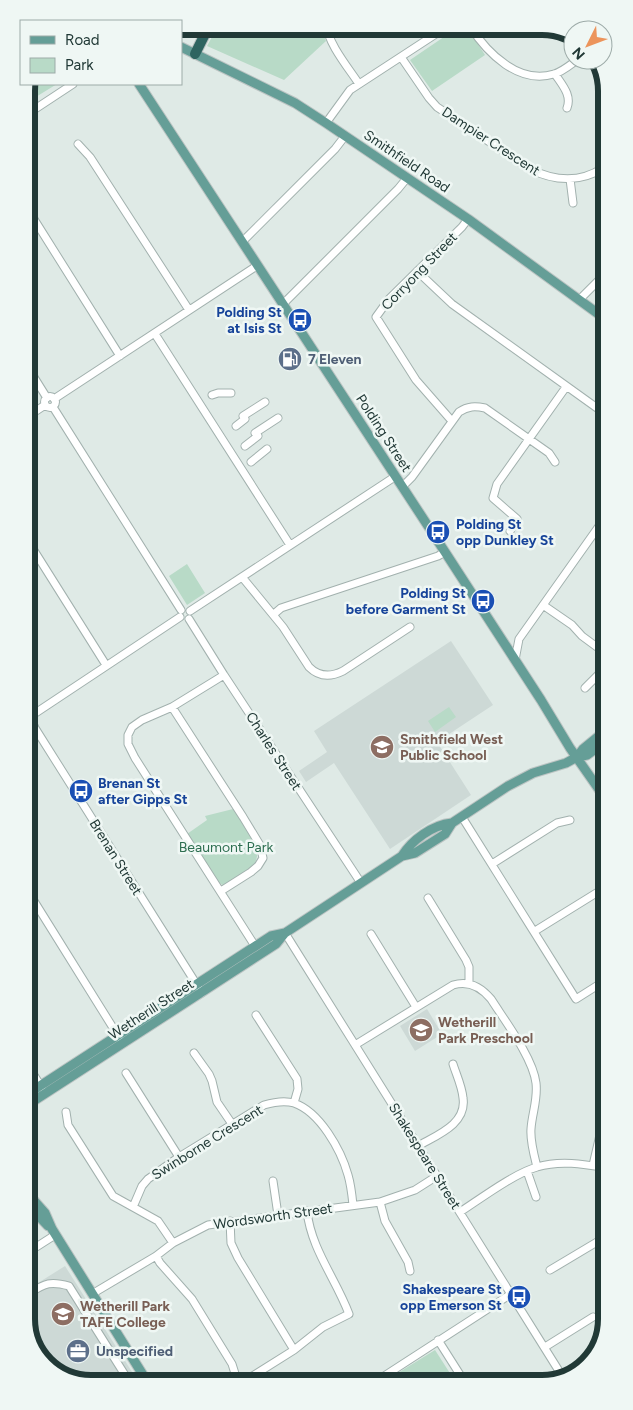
<svg xmlns="http://www.w3.org/2000/svg" width="633" height="1410" viewBox="0 0 633 1410" font-family="Figtree,sans-serif">
<style>
.built{fill:#cdd9d6}
.green{fill:#b8dac7}
.lines{fill:none;stroke-linecap:round;stroke-linejoin:round}
.minor-casing{stroke:#a2b1ae;stroke-width:9}
.major-casing{stroke:#bcc4c3;stroke-width:11}
.highway-casing{stroke:#bcc4c3;stroke-width:12}
.minor{stroke:#fff;stroke-width:7}
.major{stroke:#659e97;stroke-width:9}
.highway{stroke:#2e6460;stroke-width:10}
.labels{text-anchor:middle;stroke-width:5;stroke-linejoin:round;paint-order:stroke}
.street-label{font-size:14px;fill:#213936;stroke:#eff7f4}
.transit-label{font-size:14px;font-weight:bold;fill:#164399;stroke:#eff7f4;text-anchor:end}
.service-label{font-size:14px;font-weight:bold;fill:#4e5e75;stroke:#eff7f4;text-anchor:start}
.education-label{font-size:14px;font-weight:bold;fill:#785e54;stroke:#eff7f4;text-anchor:start}
.park-label{font-size:14px;fill:#2d6e50;stroke:#eff7f4}
.rim{fill:none;stroke:#213936;stroke-width:6}
</style>
<rect width="100%" height="100%" fill="#dfeae6"/>
<path class="built" d="M451 641 493 705 437 742 471 795 390 849 334 763 306 782 299 771 327 752 314 731Z
M427 1009 442 1034 415 1051 400 1026Z
M65 1266 139 1383 87 1384 52 1370 30 1340V1288Z"/>
<path class="green" d="M218 26H320L326 41 284 80 207 46Z
M460 26H466L485 55 432 91 410 60Z
M28 84H57L26 103V87Z
M187 564 205 593 187 605 169 576Z
M449 707 456 717 435 732 428 721Z
M233 809C243 824 269 850 251 868 244 875 233 880 224 886L218 882 187 834 207 820 205 816Z
M435 1350 455 1381H385Z"/>
<g class="lines">
<g class="minor-casing">
<path id="minor" d="M327 26C327 42 350 70 359 84
M470 26C487 53 519 85 554 74 562 72 570 65 577 60
M401 57 429 98 437 107 530 169C554 181 580 183 603 168
M555 74C562 85 572 95 567 108
M26 115 73 84
M326 123 350 90 448 26
M78 144 90 157 189 310
M570 179 573 203
M27 208 120 356
M243 241 335 149 345 136
M417 271 452 304 604 413
M579 300 604 275
M283 304 398 189 407 178
M155 334 290 545
M27 366 47 398
M212 395 218 393H231
M44.5 402a5.5 5.5 0 1 1 11 0a5.5 5.5 0 1 1-11 0Z
M54 399 258 265
M53 407 181 610
M243 416 265 402
M27 417 45 405
M451 420 416 380 376 317 389 299 462 227 468 219
M236 426 245 419
M255 433 278 418
M245 446 258 436
M251 462 267 449
M403 486 412 477 459 412C468 406 475 406 485 408L549 453 555 462
M510 531 517 519 493 498 497 484 566 387
M595 532 605 539
M28 541 106 665
M242 577 283 627 309 667C319 677 331 677 343 671L410 627
M543 605 572 625 582 636 605 653
M190 611 396 476
M274 614 281 608 438 556 445 552
M189 619 224 675 361 883
M515 660 519 639 604 519
M224 675 172 707 142 720 132 727 128 735V744L135 758 255 946
M585 688 605 668
M172 707 243 817 260 845 263 858 258 866 251 872 221 891
M34 714 180 617
M32 721 35 728 202 993
M462 817 576 999 606 980
M492 864 557 823 570 820
M29 893 120 1039
M428 898 466 960 469 967V983
M535 931 606 887
M285 933 564 1379
M371 934 416 1007
M256 1015 297 1079 298 1089 294 1103
M355 1045 453 985C469 980 481 987 491 999 505 1021 533 1058 536 1083 538 1100 532 1113 531 1129 530 1141 534 1155 537 1167
M194 1053 209 1074 212 1081 217 1102 232 1124
M29 1067 42 1088
M605 1070H606
M126 1073 179 1157
M66 1112 68 1125 113 1196 158 1221 173 1243
M418 1146C437 1135 467 1124 463 1098 462 1086 456 1074 453 1064
M593 1165 606 1109
M527 1171 536 1197
M273 1181 278 1215
M380 1202 385 1221 408 1262 410 1271
M133 1207 142 1186 148 1179 179 1157 264 1105C274 1102 284 1100 294 1103 320 1112 341 1150 348 1175 351 1185 352 1195 353 1205
M460 1212C480 1199 515 1173 537 1167 560 1160 583 1164 606 1168
M230 1221 231 1243 238 1258 294 1350
M30 1251 55 1235
M156 1256 160 1263 192 1299 232 1364 238 1383
M550 1270 607 1236
M30 1293C45 1283 51 1281 69 1286L130 1383
M92 1294 156 1256 173 1243 208 1225 380 1202 415 1190 437 1176
M438 1340 464 1381
M545 1347 593 1317
M243 1382 294 1350 323 1327 349 1314C336 1279 311 1249 307 1211
M375 1382 511 1294"/>
</g>
<g class="major-casing">
<path id="major" d="M181 47 295 103 326 123 468 219 604 318
M139 84 445 552 541 700 570 748 605 798
M577 757 583 749 605 731
M402 856C412 840 432 825 452 823
M29 1093 271 936 285 933
M29 1104 276 944 285 933 402 856 415 853 445 834 452 823 508 786 533 773 566 763 577 757 587 755 605 742
M29 1195 45 1213 52 1229 148 1383
M29 1206 48 1226"/>
</g>
<g class="highway-casing">
<path id="highway" d="M195 54 209 26"/>
</g>
<use href="#minor" class="minor"/>
<use href="#major" class="major"/>
<use href="#highway" class="highway"/>
</g>
<defs>
<g id="bus-disc" transform="scale(1.25)"><circle r="9.5" fill="#1a4fb4" stroke="#eff7f4"/><path d="M-5-6H5V4H4V6H2V4H-2V6H-4V4H-5ZM-3.5-4V0h7V-4ZM-3.5 1.2v1.5H-2V1.2ZM2 1.2v1.5H3.5V1.2Z" fill="#fff"/></g>
<g id="fuel-disc" transform="scale(1.25)"><circle r="9.5" fill="#5c6f8a" stroke="#eff7f4"/><path d="M-5.5-6h7V0h2V4h1.3V-2.5L3-4.5l.8-.8L6-3V5H2.5V1h-1V6h-7ZM-4.2-4.7v3.2H.2V-4.7Z" fill="#fff"/></g>
<g id="school-disc" transform="scale(1.25)"><circle r="9.5" fill="#8d6e63" stroke="#eff7f4"/><path d="M0-5L7-2L0 1L-7-2ZM-4 1L0 2.5L4 1V4Q0 6-4 4Z" fill="#fff"/></g>
<g id="university-disc" transform="scale(1.25)"><circle r="9.5" fill="#8d6e63" stroke="#eff7f4"/><path d="M0-5L7-2L0 1L-7-2ZM-4 1L0 2.5L4 1V4Q0 6-4 4Z" fill="#fff"/></g>
<g id="office-disc" transform="scale(1.25)"><circle r="9.5" fill="#5c6f8a" stroke="#eff7f4"/><path d="M-6-3h4V-5.5h4V-3h4V5H-6ZM-1-4.5V-3h2v-1.5ZM-6 0V1H6V0Z" fill="#fff"/></g>
</defs>
<g fill-rule="evenodd">
<use href="#bus-disc" x="300" y="320"/>
<use href="#fuel-disc" x="290" y="359"/>
<use href="#bus-disc" x="438" y="532"/>
<use href="#bus-disc" x="483" y="601"/>
<use href="#school-disc" x="382" y="747"/>
<use href="#bus-disc" x="81" y="791"/>
<use href="#school-disc" x="421" y="1030"/>
<use href="#bus-disc" x="519" y="1297"/>
<use href="#university-disc" x="63" y="1314"/>
<use href="#office-disc" x="78" y="1351"/>
</g>
<g class="labels">
<g class="street-label">
<text transform="translate(491 141) rotate(33)" y="5">Dampier Crescent</text>
<text transform="translate(407 161) rotate(34)" y="5">Smithfield Road</text>
<text transform="translate(419 271) rotate(-46)" y="5">Corryong Street</text>
<text transform="translate(384 433) rotate(57)" y="5">Polding Street</text>
<text transform="translate(274 751) rotate(57)" y="5">Charles Street</text>
<text transform="translate(116 857) rotate(58)" y="5">Brenan Street</text>
<text transform="translate(151 1009) rotate(-33)" y="5">Wetherill Street</text>
<text transform="translate(207 1142) rotate(-32)" y="5">Swinborne Crescent</text>
<text transform="translate(425 1156) rotate(58)" y="5">Shakespeare Street</text>
<text transform="translate(273 1216) rotate(-8)" y="5">Wordsworth Street</text>
</g>
<g class="transit-label">
<text x="282" y="317">Polding St<tspan x="282" dy="16">at Isis St</tspan></text>
<text x="456" y="529" text-anchor="start">Polding St<tspan x="456" dy="16">opp Dunkley St</tspan></text>
<text x="466" y="598">Polding St<tspan x="466" dy="16">before Garment St</tspan></text>
<text x="98" y="788" text-anchor="start">Brenan St<tspan x="98" dy="16">after Gipps St</tspan></text>
<text x="502" y="1294">Shakespeare St<tspan x="502" dy="16">opp Emerson St</tspan></text>
</g>
<g class="service-label">
<text x="308" y="364">7 Eleven</text>
<text x="96" y="1356">Unspecified</text>
</g>
<g class="education-label">
<text x="400" y="744">Smithfield West<tspan x="400" dy="16">Public School</tspan></text>
<text x="438" y="1027">Wetherill<tspan x="438" dy="16">Park Preschool</tspan></text>
<text x="80" y="1311">Wetherill Park<tspan x="80" dy="16">TAFE College</tspan></text>
</g>
<g class="park-label">
<text x="226" y="852">Beaumont Park</text>
</g>
</g>
<path d="M0 0H633V1410H0ZM91 35H542A56 56 0 0 1 598 91V1319A56 56 0 0 1 542 1375H91A56 56 0 0 1 35 1319V91A56 56 0 0 1 91 35Z" fill="#eff7f4" fill-rule="evenodd"/>
<path class="rim" d="M91 35H542A56 56 0 0 1 598 91V1319A56 56 0 0 1 542 1375H91A56 56 0 0 1 35 1319V91A56 56 0 0 1 91 35Z"/>
<rect x="20" y="20" width="162" height="65" fill="#eff7f4" stroke="#9daba8"/>
<rect x="30" y="36" width="25" height="8" fill="#659e97" stroke="#9daba8"/>
<text x="65" y="45" font-size="15" fill="#213936">Road</text>
<rect x="30" y="58" width="25" height="15" fill="#b8dac7" stroke="#9daba8"/>
<text x="65" y="70" font-size="15" fill="#213936">Park</text>
<g transform="translate(588 45) rotate(228)"><circle r="24" fill="#eff7f4" stroke="#9daba8"/>
<path d="M0-4L9 19L0 12L-9 19Z" fill="#ec945b"/>
<text y="-8" font-size="14" font-weight="bold" text-anchor="middle" fill="#213936">N</text>
</g>
</svg>
